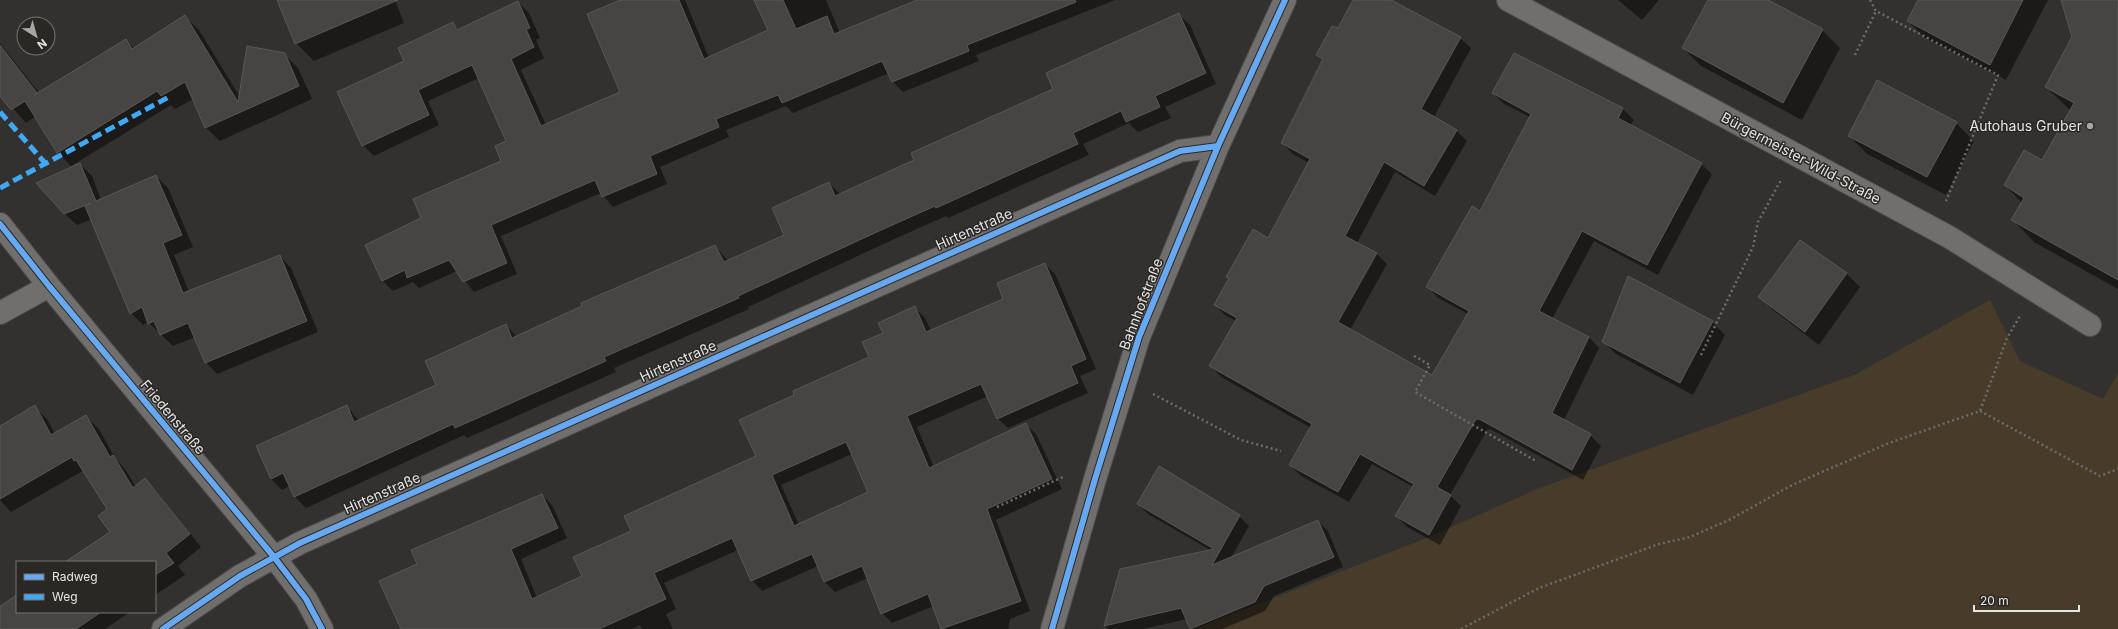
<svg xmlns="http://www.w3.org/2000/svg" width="2118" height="629" viewBox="0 0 2118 629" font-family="Inter,sans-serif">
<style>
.green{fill:#463c29}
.shadow{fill:#0007;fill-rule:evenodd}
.building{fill:#464543;stroke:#595856;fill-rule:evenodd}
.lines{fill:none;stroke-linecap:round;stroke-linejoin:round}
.minor-casing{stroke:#504e4c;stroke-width:24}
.path{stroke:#6d6c6a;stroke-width:2.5;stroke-dasharray:2 3;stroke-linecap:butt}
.minor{stroke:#706f6e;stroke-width:22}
.quiet{stroke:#3fa9f5;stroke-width:5;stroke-dasharray:10 5;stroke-linecap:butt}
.cycleway-casing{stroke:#2a2824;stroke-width:8}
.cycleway{stroke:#66a8f1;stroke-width:6}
.poi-dot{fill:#a8a6a4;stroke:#2a2824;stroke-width:1.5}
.labels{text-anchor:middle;stroke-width:3;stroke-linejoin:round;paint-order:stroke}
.poi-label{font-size:14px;fill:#e7e5e3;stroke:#2a2824;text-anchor:end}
.street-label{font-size:14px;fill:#e7e5e3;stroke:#2a2824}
</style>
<rect width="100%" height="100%" fill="#33312f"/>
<path class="green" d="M1990 300 2020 361 2103 399 2118 373V629H1195L1429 537 1537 489 1854 375Z"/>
<path class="shadow" d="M278 0H395L404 23 314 61 296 43Z
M623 0H685L709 58 769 31 755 0H826L840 33 919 0H1115L976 55 979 61 903 92 893 82 889 73 793 113 786 106 726 130 729 137 660 167 667 184 613 207 601 193 501 236 517 274 474 292 457 271 419 288 413 282 393 291 382 280 422 218 502 161 508 141 479 78 428 101 439 125 374 156 363 145 406 61 453 24 459 30 518 2 529 13 540 38 536 40 544 58 521 70 546 125 621 92Z
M1354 0H1389L1460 38 1471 48 1434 117 1457 131 1467 141 1435 196 1395 172 1357 243 1376 253 1387 264 1350 330 1432 376 1468 314 1438 298 1428 287 1481 212 1530 117 1504 104 1493 93 1514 54 1623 109 1634 120 1630 126 1701 164 1712 174 1658 275 1594 241 1552 319 1589 337 1599 348 1564 420 1590 435 1601 446 1583 480 1490 429 1487 430 1450 495 1461 506 1440 545 1407 527 1396 516 1413 487 1372 464 1349 502 1301 476 1290 465 1311 428 1221 377 1211 366 1236 321 1226 316 1215 305 1269 239 1309 163 1293 154 1282 143 1324 61 1318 55 1338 29Z
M1618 0H1659L1642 20Z
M1709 0H1766L1822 30 1840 48 1802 120 1701 66 1683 48Z
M1919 0H2048L2006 80 1924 37 1908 21Z
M2062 0H2118V289L2034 242 2013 220 2022 203 2005 185 2043 161 2071 111 2046 87 2073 37Z
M1179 15 1190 25 1216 84 1165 107 1171 118 1138 132 1129 123 1083 144 1089 155 948 218 946 216 890 241 748 307 749 309 614 368 616 372 467 438 464 435 306 508 295 497 290 486 282 490 271 479 347 406 359 421 437 386 506 325 517 337 715 246 728 261 785 235 829 183 840 194 916 160 1055 89Z
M185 17 199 30 240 97 284 54 298 68 312 99 220 141 206 128 193 99 175 109 171 105 71 166 57 152 36 116 26 123 0 94V43L39 93 126 40 134 48Z
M1956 123 1974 141 1946 195 1867 154 1849 136Z
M80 164 92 176 101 200 156 176 168 188 193 247 174 255 189 292 280 256 291 268 318 332 217 374 206 362 195 337 173 346 148 322 143 325 131 313 92 219 77 225 65 214Z
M1800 242 1847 274 1860 287 1819 345 1773 310 1760 297Z
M1045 264 1055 274 1096 369 1080 376 1088 393 1008 428 997 418 988 396 917 427 934 467 1026 424 1036 434 1062 489 996 520 1030 611 1010 619 1008 629H942L934 606 892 623 882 613 868 578 835 592 825 582 818 566 762 591 752 580 738 550 664 583 676 609 666 614 673 629H642L640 625 632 629H402L418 564 542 495 552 505 567 538 521 559 537 598 583 576 633 532 757 457 796 395 870 358 884 334 915 308 925 318 931 331 1005 300ZM852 454 869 493 799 525 781 485Z
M1628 277 1712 322 1725 335 1693 395 1616 354 1604 342Z
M34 407 47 419 55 434 86 417 99 429 115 458 125 469 136 487 145 480 157 492 201 547 178 566 185 575 155 595V562H67L111 532 108 509 84 470 11 512 0 500V427Z
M1138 504 1239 516 1249 526 1231 558 1318 521 1328 531 1343 567 1274 596 1265 611 1222 629H1192L1187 619 1143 629H1108L1105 626 1121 569 1212 551 1148 514Z
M17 595V612H130L105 629H0V607Z"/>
<path class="building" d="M277 0H398L295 44Z
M620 0H679L704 59 768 30 754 0H783L796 29 827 16 834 34 917 0H1075L1076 2 967 45 969 51 892 82 882 61 782 103 778 95 716 119 719 127 650 156 657 174 602 197 595 180 491 225 507 263 463 282 449 260 407 278 405 270 382 281 365 245 421 218 413 199 501 161 495 146 506 141 472 65 418 90 429 115 362 146 337 92 404 61 398 48 453 22 457 30 518 1 530 28 526 29 534 47 511 59 541 126 620 92 587 14Z
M1353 0H1391L1461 37 1421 109 1457 130 1424 186 1384 162 1345 236 1377 253 1338 322 1432 375 1469 311 1426 287 1472 206 1480 211 1531 114 1492 93 1514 53 1623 108 1618 118 1702 163 1647 265 1582 231 1539 311 1589 337 1552 413 1591 434 1572 470 1479 419H1476L1437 487 1451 495 1429 535 1395 516 1414 484 1360 454 1338 492 1289 465 1312 424 1209 366 1237 318 1214 305 1229 278 1226 277 1253 229 1268 238 1310 159 1281 143 1323 59 1316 55 1332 26 1338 28Z
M1708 0H1768L1823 29 1783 103 1682 48Z
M1918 0H2023L1990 65 1907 21Z
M2061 0H2118V280L2011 220 2024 198 2004 185 2024 150 2042 160 2074 103 2045 87 2072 37Z
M1179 13 1206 73 1155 96 1160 107 1126 122 1121 111 1073 133 1078 144 936 208 935 206 879 231 738 296 739 298 604 357 606 361 455 428 453 424 294 497 283 473 271 479 256 446 347 405 354 422 436 385 425 361 506 324 512 338 582 306 581 303 715 245 724 262 784 235 772 208 829 182 835 196 914 160 911 153 1053 89 1046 73Z
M185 15 238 102 247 46 285 53 299 86 205 128 185 82 161 96 157 91 57 153 25 101 11 110 0 96V45L37 93 34 95 126 39 132 49Z
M1877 80 1957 122 1927 177 1848 136Z
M80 163 96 201 156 175 182 235 163 243 183 293 280 255 307 321 205 363 188 323 160 335 154 321 148 324 142 307 130 314 85 206 91 203 64 214 36 183Z
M1800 240 1847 273 1805 332 1758 297Z
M1045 263 1086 359 1071 366 1078 383 997 419 981 384 907 416 929 468 1026 423 1052 479 987 509 1021 601 941 629 928 594 881 614 862 566 824 582 812 554 751 581 732 538 654 573 666 599 599 629H401L379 581 417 564 411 550 542 494 558 528 511 549 532 599 582 576 573 557 631 531 624 516 756 456 739 420 794 395 793 391 869 357 862 342 883 333 878 323 915 306 926 332 1003 299 997 283ZM846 442 868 492 794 526 772 475Z
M1628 276 1713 321 1680 383 1602 342Z
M35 405 51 435 86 415 110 457 113 455 133 488 145 478 190 534 166 553 174 563 155 575V562H65L110 532 98 516 107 509 76 460 74 461 72 457 0 499V426Z
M1159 466 1240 515 1212 565 1318 520 1334 557 1264 586 1255 602 1190 629 1181 608 1104 626 1120 569 1214 549 1137 504Z
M17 595V612H101L76 629H0V606Z"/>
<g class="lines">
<g class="minor-casing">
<path id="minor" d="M1508 0 1949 237 2090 325
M0 224 49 286 274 557 306 599 322 629
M0 313 49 286
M163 629 240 576 300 543 1180 151 1218 146
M1052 629 1095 479 1139 337 1218 146 1285 0"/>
</g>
<path class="path" d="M1870 0 1876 11 1998 75 1946 201
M1855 55 1876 11
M1701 355 1753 247 1758 222 1781 180
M1414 356 1430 365 1415 392 1536 461
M1153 394 1241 440 1281 451
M1980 411 2100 476 2118 469
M997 507 1065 476
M1461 629 1539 588 1659 544 1690 537 1731 519 1792 485 1889 443 1980 411 2007 338 2020 316"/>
<use href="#minor" class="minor"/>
<path class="quiet" d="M0 112 45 163
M0 188 169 97"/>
<g class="cycleway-casing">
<path id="cycleway" d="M0 224 49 286 274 557 306 599 322 629
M163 629 240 576 300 543 1180 151 1218 146
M1052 629 1095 479 1139 337 1218 146 1285 0"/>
</g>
<use href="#cycleway" class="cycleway"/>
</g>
<circle class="poi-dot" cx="2090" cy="126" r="4"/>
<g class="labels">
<g class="poi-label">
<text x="2082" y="131">Autohaus Gruber</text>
</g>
<g class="street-label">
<text transform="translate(1801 158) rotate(28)" y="5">Bürgermeister-Wild-Straße</text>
<text transform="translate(974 229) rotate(-24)" y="5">Hirtenstraße</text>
<text transform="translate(1141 304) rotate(-69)" y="5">Bahnhofstraße</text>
<text transform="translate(678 361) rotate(-24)" y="5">Hirtenstraße</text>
<text transform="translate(173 417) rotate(50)" y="5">Friedenstraße</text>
<text transform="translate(382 493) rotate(-24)" y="5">Hirtenstraße</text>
</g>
</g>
<rect x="16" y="561" width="140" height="52" fill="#2a2824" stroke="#767470"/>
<rect x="24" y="574" width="20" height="6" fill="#66a8f1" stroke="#767470"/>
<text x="52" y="581" font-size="12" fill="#e7e5e3">Radweg</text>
<rect x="24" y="594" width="20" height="6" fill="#3fa9f5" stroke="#767470"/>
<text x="52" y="601" font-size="12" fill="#e7e5e3">Weg</text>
<g transform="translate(36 36) rotate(143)"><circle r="19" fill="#2a2824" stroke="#767470"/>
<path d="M0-3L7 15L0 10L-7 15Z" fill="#a8a6a4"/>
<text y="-6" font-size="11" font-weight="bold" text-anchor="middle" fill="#e7e5e3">N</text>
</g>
<path d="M1974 605v6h105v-6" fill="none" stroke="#e7e5e3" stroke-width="2"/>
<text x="1980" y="605" font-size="12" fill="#e7e5e3" stroke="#2a2824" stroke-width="3" paint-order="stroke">20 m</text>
</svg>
